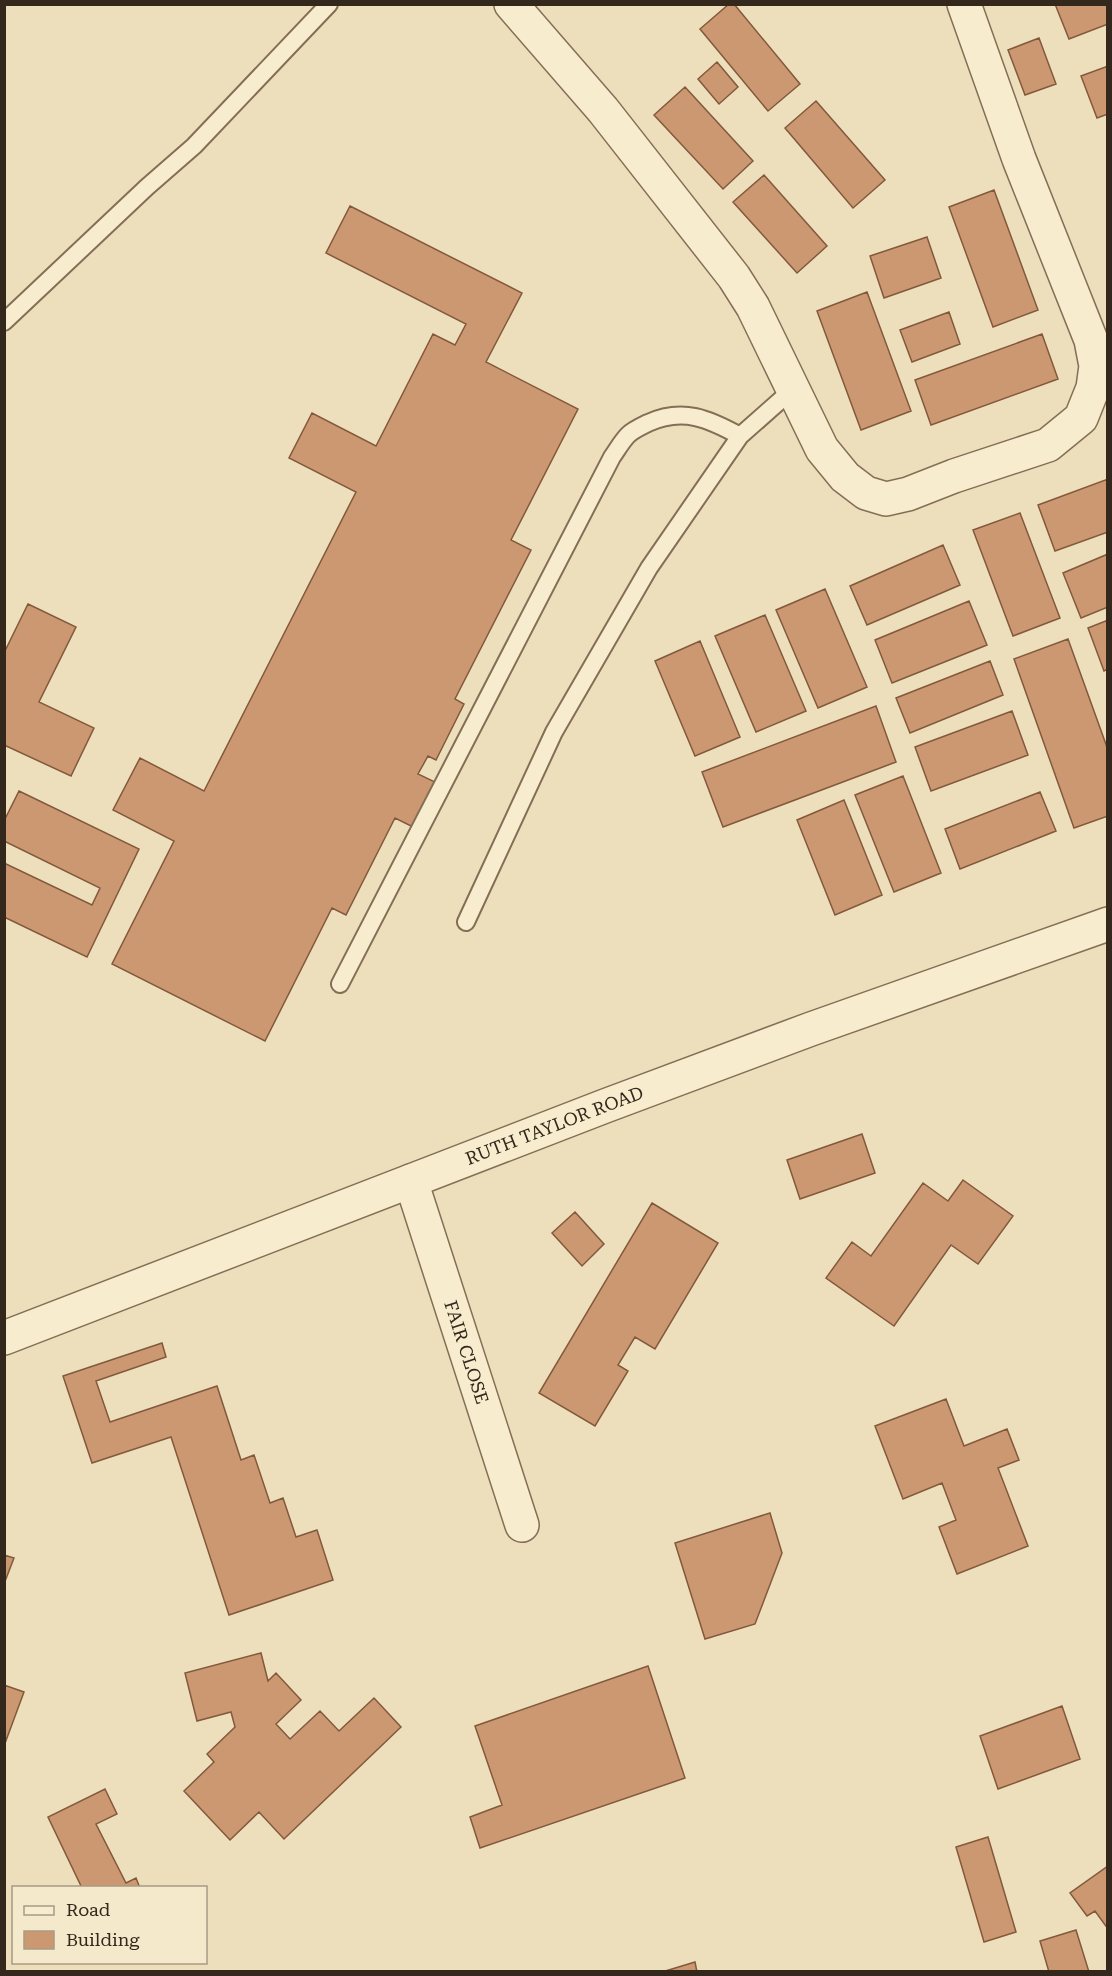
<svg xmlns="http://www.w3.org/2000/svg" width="1112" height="1976" viewBox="0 0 1112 1976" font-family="'Roboto Serif',serif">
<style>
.building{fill:#cb9872;stroke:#83593c;stroke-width:1.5}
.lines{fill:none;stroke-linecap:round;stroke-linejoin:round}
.lane-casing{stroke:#846f56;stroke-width:20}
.street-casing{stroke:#846f56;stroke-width:36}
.lane{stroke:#f8eccf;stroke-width:16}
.street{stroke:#f8eccf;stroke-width:33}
.labels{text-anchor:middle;stroke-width:4.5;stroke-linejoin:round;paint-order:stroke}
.street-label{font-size:18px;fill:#34271b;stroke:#f5e9cc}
</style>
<rect width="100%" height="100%" fill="#eddfbc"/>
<path class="building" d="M729 4H734L800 84 768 111 700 29Z
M1055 4H1108V24L1069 39Z
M1039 38 1056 84 1025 95 1008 50Z
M717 62 738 87 719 104 698 79Z
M1108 66V114L1097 118 1081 76Z
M685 87 753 161 723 189 654 115Z
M816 101 885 180 853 208 785 128Z
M764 175 827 246 797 273 733 202Z
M994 190 1038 310 993 327 949 207Z
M350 206 522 293 486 362 578 409 511 540 531 550 455 699 464 704 436 760 428 756 418 774 437 783 415 828 395 818 346 915 332 908 265 1041 112 964 174 841 113 810 140 758 204 791 356 492 289 458 312 413 376 446 433 334 455 345 466 324 326 253Z
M927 237 941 278 884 298 870 256Z
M867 292 911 411 861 430 817 311Z
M949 312 960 344 912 362 900 330Z
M1042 334 1058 379 931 425 915 380Z
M1108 479V532L1055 551 1038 505Z
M1020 513 1060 618 1013 636 973 530Z
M943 545 960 585 867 625 850 586Z
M1108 554V607L1081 618 1063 573Z
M825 589 867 687 818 708 776 610Z
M969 601 987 645 892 683 875 640Z
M28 604 76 627 39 702 94 728 71 776 4 745V653Z
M765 615 806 711 756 732 715 636Z
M1108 620V669L1104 671 1088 628Z
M1068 639 1108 750V816L1074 828 1014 659Z
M700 641 740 737 695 756 655 661Z
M990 661 1003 695 910 733 896 698Z
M876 706 896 762 723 827 702 772Z
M1012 711 1028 755 931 791 915 747Z
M903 776 941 873 894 892 855 795Z
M19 791 139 849 87 957 4 917V863L92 905 100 888 4 841V821Z
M1040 792 1056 831 960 869 945 829Z
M844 800 882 895 835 915 797 820Z
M862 1134 875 1173 800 1199 787 1160Z
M963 1180 1013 1216 978 1264 951 1245 894 1326 826 1278 852 1242 871 1256 923 1183 948 1201Z
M652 1203 718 1243 655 1349 635 1337 618 1365 628 1371 595 1426 539 1393Z
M575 1212 604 1244 582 1266 552 1233Z
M162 1343 166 1357 96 1381 110 1422 217 1386 241 1460 254 1455 270 1503 283 1498 296 1537 317 1530 333 1580 229 1615 171 1437 92 1463 63 1376Z
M946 1399 964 1446 1007 1429 1019 1460 998 1468 1028 1546 957 1574 939 1527 956 1520 942 1483 903 1499 875 1426Z
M770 1513 782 1553 755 1624 705 1639 675 1543Z
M4 1555 14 1558 4 1584Z
M261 1653 268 1681 276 1673 301 1700 276 1724 290 1739 320 1711 339 1731 374 1698 401 1727 284 1839 259 1812 230 1840 184 1791 214 1762 207 1754 235 1727 231 1712 197 1721 185 1673Z
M648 1666 685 1778 480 1848 470 1817 502 1805 475 1726Z
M4 1685 24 1692 4 1746Z
M1062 1706 1080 1759 998 1789 980 1736Z
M105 1789 117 1814 96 1824 126 1883 136 1878 140 1888H82L48 1817Z
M988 1837 1016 1932 984 1942 956 1847Z
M1108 1866V1929L1095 1911 1087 1916 1070 1893Z
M1076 1930 1089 1972H1049L1040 1941Z
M695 1962 697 1972H662Z"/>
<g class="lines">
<g class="lane-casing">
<path id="lane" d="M4 322 147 187 194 146 329 4
M466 922 554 732 649 568 740 436 792 390
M340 984 612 457C617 450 622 441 628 435 633 430 642 426 648 423 683 407 709 419 740 436"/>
</g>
<g class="street-casing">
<g id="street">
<path d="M511 4 603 110 734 277 753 307 822 449 845 477 866 493 886 499 908 494 954 476 1048 445 1081 418 1093 388 1096 366 1091 340 1019 159 964 4"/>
<path id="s1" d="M411 1181 522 1525"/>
<path id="s2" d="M4 1338 605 1106 811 1029 1108 924"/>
</g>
</g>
<use href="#lane" class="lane"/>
<use href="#street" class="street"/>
</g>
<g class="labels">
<g class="street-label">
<text dy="6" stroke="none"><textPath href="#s2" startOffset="590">RUTH TAYLOR ROAD</textPath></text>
<text dy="6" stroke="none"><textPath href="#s1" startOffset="180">FAIR CLOSE</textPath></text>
</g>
</g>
<rect width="1112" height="1976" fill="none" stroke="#34271b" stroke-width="12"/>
<rect x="12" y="1886" width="195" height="78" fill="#f5e9cc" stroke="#a89b85" stroke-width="1.5"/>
<rect x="24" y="1906" width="30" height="9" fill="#f8eccf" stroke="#a89b85" stroke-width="1.5"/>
<text x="66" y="1916" font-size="18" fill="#34271b">Road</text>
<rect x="24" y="1931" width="30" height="18" fill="#cb9872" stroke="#a89b85" stroke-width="1.5"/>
<text x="66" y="1946" font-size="18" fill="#34271b">Building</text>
</svg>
